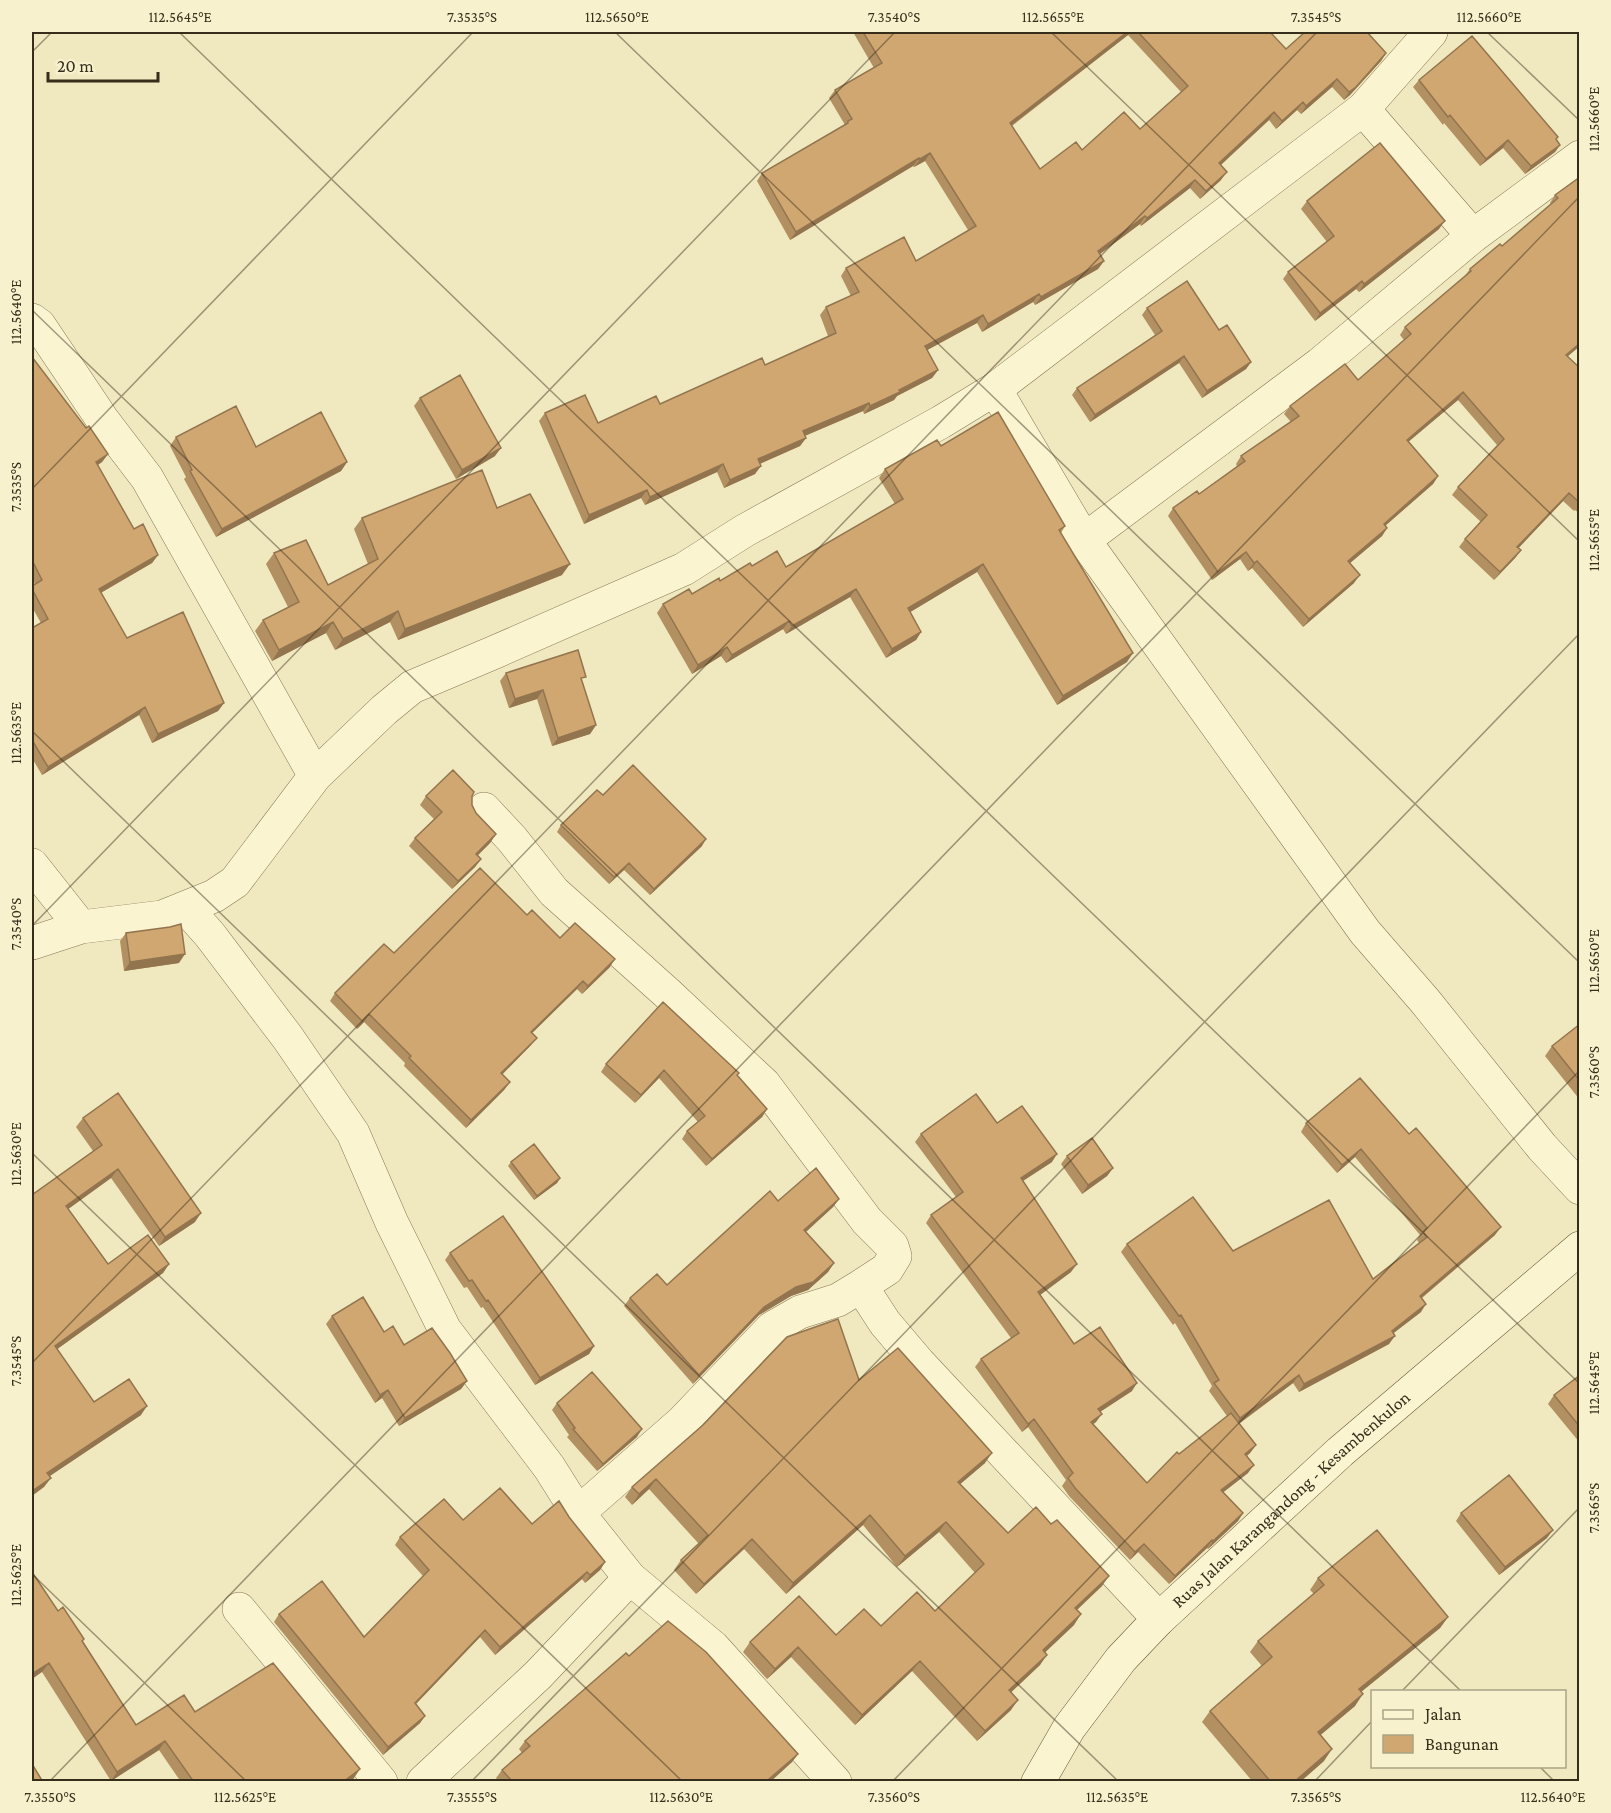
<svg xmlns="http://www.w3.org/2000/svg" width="1611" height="1813" viewBox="0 0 1611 1813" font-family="'Crimson Pro',serif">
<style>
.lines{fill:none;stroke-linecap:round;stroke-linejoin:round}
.street-casing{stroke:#897856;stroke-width:34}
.secondary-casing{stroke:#6a5939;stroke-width:34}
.street{stroke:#faf4d1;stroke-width:33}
.secondary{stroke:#faf4d1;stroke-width:33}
.wall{fill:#b39061;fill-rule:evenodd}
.shaded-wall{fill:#92754f}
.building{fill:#d0a771;stroke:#92754f;stroke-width:1.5}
.ticks{fill:none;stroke:#372d1b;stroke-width:1.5;stroke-opacity:0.45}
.labels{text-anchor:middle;stroke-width:4.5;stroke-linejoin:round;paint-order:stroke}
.street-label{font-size:18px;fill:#372d1b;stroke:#f7f1cd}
.neatline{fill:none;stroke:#372d1b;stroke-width:2}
.ticks-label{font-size:15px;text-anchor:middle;fill:#372d1b}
</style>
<rect width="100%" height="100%" fill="#f0e8be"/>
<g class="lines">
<g class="street-casing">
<path id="street" d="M1363 109 1473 236
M32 320 39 325 102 419 147 478 315 776
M995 389 1084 540 1365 932 1425 1001 1542 1147 1580 1188
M1084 540 1320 364 1473 236 1580 157
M484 809 512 839 554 892 667 993 764 1084 867 1221 892 1246 895 1256 887 1269 861 1286 885 1323 919 1363 1159 1619
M32 865 81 927
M186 908 210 935 288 1038 353 1133 392 1223 445 1330 549 1467 578 1513 630 1578 713 1647 835 1782
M32 943 81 927 162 917 214 896 235 882 315 776 384 710 412 687 495 652 684 569 744 531 941 422 995 389 1363 109 1431 32
M578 1513 682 1422 772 1328 800 1312 838 1300 861 1286
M239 1609 381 1782
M423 1782 538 1675 630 1578"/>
</g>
<g class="secondary-casing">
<g id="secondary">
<path id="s1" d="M1038 1782 1069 1728 1121 1659 1159 1619 1340 1452 1580 1248"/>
</g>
</g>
<use href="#street" class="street"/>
<use href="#secondary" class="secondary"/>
</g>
<path class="wall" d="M853 32H1270L1286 49 1386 53 1381 61 1350 95 1344 100 1332 87 1301 114 1297 110 1276 129 1269 120 1221 165V180L1200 199 1190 188 1141 226 1140 224 1100 254 1104 261 1098 269 1035 305 1033 302 982 332 977 323 927 350 938 370 932 378 897 396 894 400 864 414 863 411 805 436 806 438 800 446 760 464 755 474 724 488 717 472 645 505 641 498 584 524 539 421 545 413 598 423 660 404 765 365 828 336 820 315 826 307 851 296 841 276 846 268 916 261 968 230 925 161 914 167 913 166 790 240 757 181 762 173 845 125 829 98 835 90 874 68ZM1128 35 1181 92 1140 129 1082 150 1040 169 1012 126Z
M1419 80 1556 140 1560 145 1555 152 1525 174 1503 148 1480 166 1444 123 1443 125 1413 87Z
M1580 177 1567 357 1580 369V514L1575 510 1574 511 1563 501 1518 548 1521 550 1515 558 1494 580 1459 547 1465 539 1481 522 1452 495 1458 487 1497 445 1458 400 1408 442 1438 476 1433 484 1385 526 1387 528 1382 536 1350 563 1354 583 1303 627 1252 568 1248 571 1240 559 1212 580 1168 516 1173 508 1199 494 1237 466 1236 464 1241 456 1291 422 1284 414 1290 406 1358 380 1404 340 1400 335 1405 327 1464 277 1470 269 1502 246 1551 204 1550 203 1555 195Z
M1307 201 1439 229 1359 292 1356 289 1315 321 1283 279 1288 272 1327 242 1301 209Z
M1147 308 1219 330 1251 362 1246 369 1202 398 1179 363 1090 422 1072 395 1077 388 1155 335 1142 315Z
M32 357 86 428 108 454 102 462 98 465 134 529 158 555 152 563 101 593 127 638 224 703 218 711 152 743 139 715 42 775 32 758V628L41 623 32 607V586L35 584 32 578Z
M420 398 495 456 456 479 414 406Z
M176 437 256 447 347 462 341 471 216 537 184 479 186 477 170 446Z
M941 446 1065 526 1061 533 1127 662 1057 705 977 572 910 612 921 632 916 640 886 658 850 597 786 634 783 629 726 663 721 656 692 674 657 613 663 604 692 594 752 566 786 567 895 504 879 478 885 469Z
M497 508 562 575 398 640 390 622 335 650 326 633 272 661 255 631 263 620 288 607 266 564 274 553 328 585 368 564 354 529 362 518Z
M506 673 582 683 596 725 590 734 552 746 537 699 509 708 500 681Z
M603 795 702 846 650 895 624 870 609 884 557 832 561 825Z
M426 796H472V805L476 813 496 834 490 843 478 855 481 859 475 867 452 889 409 846 415 838 434 819 420 805Z
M527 915 560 938 610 967 582 994 577 989 532 1033 531 1045 502 1074 510 1082 504 1090 466 1128 404 1066 405 1063 364 1022 357 1029 330 1001 335 993 394 953Z
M170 927 179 963 124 971 120 941 126 933Z
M1580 1024V1100L1545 1056 1552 1046Z
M606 1064 737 1076 767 1109 762 1117 706 1166 682 1139 687 1131 698 1122 659 1078 635 1103 601 1072Z
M1360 1078 1495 1235 1422 1298 1421 1312 1393 1333 1389 1344 1299 1392 1293 1383 1239 1424 1256 1445 1250 1453 1247 1456 1248 1473 1223 1492 1243 1513 1238 1521 1208 1549 1207 1548 1169 1584 1138 1552 1130 1560 1069 1496 1062 1486 1066 1480 1028 1427 1022 1432 975 1367 981 1359 1011 1338 926 1223 931 1215 956 1197 915 1142 921 1134 997 1123 1052 1162 1023 1181 1071 1272 1040 1295 1074 1344 1132 1391 1100 1412 1096 1422 1093 1424 1147 1483 1179 1454 1227 1416 1209 1391 1212 1386 1175 1323 1173 1325 1121 1252 1127 1244 1233 1251 1373 1279 1419 1243 1417 1240 1420 1235 1355 1157 1337 1173 1301 1132 1306 1123Z
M83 1118 195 1222 159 1246 111 1178 68 1209 108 1264H169L163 1273 57 1349 94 1402 141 1415 49 1476 44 1487 32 1195 93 1151 76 1127Z
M1067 1156 1113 1168 1107 1176 1082 1194 1061 1164Z
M511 1162 560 1178 557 1183 534 1200 508 1166Z
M839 1199 833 1207 806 1232 834 1263 828 1272 808 1290 791 1296 759 1315 693 1384 624 1306 630 1298 667 1285 778 1201Z
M450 1253 594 1346 589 1354 535 1385 483 1307 481 1308 467 1287 464 1288 445 1260Z
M332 1316 384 1332 404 1345 467 1381 461 1389 399 1426 382 1398 375 1403 326 1324Z
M1580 1375V1443L1548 1404 1554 1395Z
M859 1380 985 1463 960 1484 1008 1533 1102 1586 1077 1610 1074 1625 1045 1652 1040 1665 1011 1692V1710L977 1741 912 1671 855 1725 791 1657 767 1679 743 1652 750 1642 836 1635 881 1626 935 1611 975 1573 939 1532 897 1567 863 1525 786 1594 744 1549 696 1594 674 1570 681 1560 699 1544 649 1489 632 1505 625 1497 632 1487Z
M557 1403 637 1437 597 1471 567 1437 569 1435 552 1410Z
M1461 1513 1547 1538 1499 1575 1456 1521Z
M569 1517 605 1562 600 1570 585 1583 582 1579 495 1655 480 1637 416 1704 425 1716 420 1723 383 1755 274 1622 279 1614 364 1637 423 1576 395 1545 400 1537 463 1520 532 1524Z
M1318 1578 1448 1617 1440 1628 1361 1692 1355 1706 1320 1735 1324 1761 1300 1782H1253L1202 1722 1210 1711 1262 1666 1250 1652 1258 1641 1314 1594 1310 1590Z
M58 1611 84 1639 83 1641 136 1725 195 1712 354 1778 350 1782H181L159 1750 111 1781 42 1672Z
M629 1656 798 1754 792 1762 770 1782H499L496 1778 502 1770 522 1753 519 1749 525 1741Z"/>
<path class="shaded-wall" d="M1127 32H1130L1128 35 1004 131 1010 123Z
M1386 53 1381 61 1350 95 1344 100 1349 92Z
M1337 79 1332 87 1301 114 1306 106Z
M1303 102 1297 110 1276 129 1282 121Z
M1274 112 1269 120 1214 171 1219 163Z
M1508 140 1503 148 1480 166 1486 159Z
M1560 145 1555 152 1525 174 1531 166Z
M930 153 925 161 914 167 920 159Z
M919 158 913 166 790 240 796 232Z
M1227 172 1221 180 1200 199 1206 191Z
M1195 180 1190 188 1141 226 1147 218Z
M1145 216 1140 224 1093 259 1098 251Z
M1445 221 1439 229 1359 292 1364 284Z
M1104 261 1098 269 1035 305 1041 297Z
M1362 281 1356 289 1315 321 1320 313Z
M1039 294 1033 302 982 332 988 324Z
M983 315 977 323 920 354 925 346Z
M1580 343V346L1560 363 1566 355Z
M1184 356 1179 363 1090 422 1095 415Z
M1251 362 1246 369 1202 398 1207 391Z
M938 370 932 378 897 396 894 400 864 414 870 406Z
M1463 392 1458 400 1401 448 1407 440Z
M869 403 863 411 797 439 803 431Z
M806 438 800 446 752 467 758 459Z
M501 448 495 456 456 479 462 470Z
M108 454 102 462 90 470 96 462Z
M347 462 341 471 216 537 222 529Z
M723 464 717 472 645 505 650 497Z
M761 466 755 474 724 488 730 480Z
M1438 476 1433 484 1378 532 1384 524Z
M647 490 641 498 584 524 589 515Z
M1569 493 1563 501 1512 555 1517 547Z
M1387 528 1382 536 1343 569 1348 561Z
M1521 550 1515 558 1494 580 1500 572Z
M1246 552 1240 559 1212 580 1218 572Z
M158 555 152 563 93 597 99 589Z
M1257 561 1252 568 1248 571 1254 563Z
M570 564 562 575 398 640 405 629Z
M983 564 977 572 902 617 908 608Z
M1360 575 1354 583 1303 627 1309 619Z
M856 589 850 597 786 634 792 626Z
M398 611 390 622 335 650 343 639Z
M789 621 783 629 726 663 732 655Z
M333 622 326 633 272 661 279 650Z
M921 632 916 640 886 658 892 649Z
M727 647 721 656 692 674 698 665Z
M1133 653 1127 662 1057 705 1063 696Z
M543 690 537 699 509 708 515 699Z
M224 703 218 711 152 743 158 734Z
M145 707 139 715 42 775 48 767Z
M596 725 590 734 552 746 558 738Z
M496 834 490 843 470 863 476 854Z
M706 839 702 846 650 895 654 889Z
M481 859 475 867 452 889 458 881Z
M629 863 624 870 609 884 614 877Z
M185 954 179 963 124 971 130 962Z
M615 959 610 967 582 994 588 986Z
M583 981 577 989 525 1040 531 1032Z
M369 1014 364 1022 357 1029 362 1021Z
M537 1038 531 1045 496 1081 501 1073Z
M664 1070 659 1078 635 1103 641 1095Z
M510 1082 504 1090 466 1128 471 1120Z
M767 1109 762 1117 706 1166 712 1159Z
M1361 1149 1355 1157 1337 1173 1342 1165Z
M1057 1154 1052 1162 1015 1186 1021 1178Z
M1113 1168 1107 1176 1082 1194 1088 1185Z
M118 1169 111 1178 60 1215 66 1206Z
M560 1178 557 1183 534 1200 537 1196Z
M839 1199 833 1207 799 1238 804 1230Z
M201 1213 195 1222 159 1246 165 1237Z
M1501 1227 1495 1235 1414 1304 1420 1296Z
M834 1263 828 1272 808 1290 791 1296 759 1315 693 1384 699 1375 764 1307Z
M169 1264 163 1273 49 1355 55 1346Z
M1077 1264 1071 1272 1032 1301 1038 1292Z
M1426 1304 1421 1312 1386 1339 1392 1331Z
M1395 1336 1389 1344 1299 1392 1304 1384Z
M594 1346 589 1354 535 1385 540 1378Z
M1299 1375 1293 1383 1234 1427 1240 1418Z
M467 1381 461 1389 399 1426 405 1418Z
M1137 1383 1132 1391 1092 1417 1098 1409Z
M388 1390 382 1398 375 1403 380 1395Z
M147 1406 141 1415 41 1482 47 1473Z
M1102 1414 1096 1422 1085 1430 1091 1422Z
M1034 1419 1028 1427 1022 1432 1028 1424Z
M642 1429 637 1437 597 1471 603 1464Z
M1256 1445 1250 1453 1239 1462 1245 1454Z
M992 1453 985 1463 951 1492 958 1482Z
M1254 1465 1248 1473 1216 1498 1221 1490Z
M51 1478 44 1487 32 1496V1491Z
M656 1479 649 1489 632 1505 639 1494Z
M1243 1513 1238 1521 1208 1549 1213 1541Z
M870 1515 863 1525 786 1594 793 1583Z
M946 1522 939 1532 897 1567 905 1556Z
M1553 1530 1547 1538 1499 1575 1505 1567Z
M752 1539 744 1549 696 1594 704 1584Z
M1212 1540 1207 1548 1169 1584 1175 1576Z
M1144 1544 1138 1552 1130 1560 1135 1552Z
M605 1562 600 1570 585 1583 590 1575Z
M587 1572 582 1579 495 1655 500 1647Z
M1109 1576 1102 1586 1068 1618 1075 1608Z
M1081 1614 1074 1625 1036 1661 1043 1650Z
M1448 1617 1440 1628 1351 1700 1359 1689Z
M485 1630 480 1637 410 1710 415 1703Z
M798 1647 791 1657 767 1679 775 1669Z
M1047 1655 1040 1665 1002 1701 1009 1690Z
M920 1661 912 1671 855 1725 862 1715Z
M49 1663 42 1672 32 1679V1674Z
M1363 1694 1355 1706 1310 1744 1318 1732Z
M1018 1700 1011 1710 977 1741 985 1731Z
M425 1716 420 1723 383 1755 388 1747Z
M165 1741 159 1750 111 1781 117 1772Z
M1332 1749 1324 1761 1300 1782H1294Z
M798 1754 792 1762 770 1782H767Z
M360 1769 354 1778 350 1782H343Z"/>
<path class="building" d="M863 32H1127L1010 123 1040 169 1076 142 1082 150 1124 112 1140 129 1188 86 1138 32H1270L1286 49 1305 32H1367L1386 53 1356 87 1349 92 1337 79 1306 106 1303 102 1282 121 1274 112 1219 163 1227 172 1206 191 1195 180 1147 218 1145 216 1098 251 1104 261 1041 297 1039 294 988 324 983 315 925 346 938 370 899 390 900 392 870 406 869 403 803 431 806 438 758 459 761 466 730 480 723 464 650 497 647 490 589 515 545 413 585 395 598 423 656 396 660 404 762 358 765 365 836 333 826 307 859 292 846 268 904 237 916 261 976 226 930 153 920 159 919 158 796 232 762 173 848 123V121L852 119 835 90 882 63Z
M1472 36 1558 137 1556 139 1560 145 1531 166 1508 140 1486 159 1450 115 1448 117 1419 80Z
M1380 143 1445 221 1364 284 1362 281 1320 313 1288 272 1334 236 1307 201Z
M1580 177V343L1566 355 1580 368V503L1569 493 1517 547 1521 550 1500 572 1465 539 1487 515 1458 487 1504 439 1463 392 1407 440 1438 476 1384 524 1387 528 1348 561 1360 575 1309 619 1257 561 1254 563 1246 552 1218 572 1173 508 1197 491 1199 494 1245 461 1241 456 1299 416 1290 406 1345 364 1358 380 1411 334 1405 327 1471 271 1470 269 1500 244 1502 246 1558 198 1555 195Z
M1187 281 1219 330 1227 325 1251 362 1207 391 1184 356 1095 415 1077 388 1162 331 1147 308Z
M32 357 86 428 89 426 108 454 96 462 134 529 143 524 158 555 99 589 127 638 183 612 224 703 158 734 145 707 48 767 32 740V628L48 619 32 589V586L42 580 32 560Z
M460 375 501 448 462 470 420 398Z
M236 406 256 447 321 412 347 462 222 529 190 471 192 470 176 437Z
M998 412 1065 526 1059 530 1133 653 1063 696 983 564 908 608 921 632 892 649 856 589 792 626 789 621 732 655 727 647 698 665 663 604 689 589 692 594 719 578 720 581 750 563 752 566 777 551 786 567 903 499 885 469 937 440 941 446Z
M482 470 497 508 530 494 570 564 405 629 398 611 343 639 333 622 279 650 263 620 299 602 274 553 306 540 328 585 378 559 362 518Z
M578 650 586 677 581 678 596 725 558 738 543 690 515 699 506 673Z
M633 765 706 839 654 889 629 863 614 877 561 825 597 790 603 795Z
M453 770 474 792 472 796V805L476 813 496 834 476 854 481 859 458 881 415 838 442 812 426 796Z
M480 868 527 915 532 910 560 938 575 923 615 959 588 986 583 981 531 1032 537 1038 501 1073 510 1082 471 1120 409 1058 411 1056 369 1014 362 1021 335 993 384 944 394 953Z
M181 924 185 954 130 962 126 933 170 927Z
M663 1002 739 1073 737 1075 767 1109 712 1159 687 1131 705 1116 664 1070 641 1095 606 1064Z
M1580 1024V1081L1552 1046Z
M1360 1078 1409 1134 1416 1128 1501 1227 1420 1296 1426 1304 1392 1331 1395 1336 1304 1384 1299 1375 1240 1418 1214 1383 1219 1380 1181 1315 1179 1316 1127 1244 1193 1197 1233 1251 1329 1200 1373 1279 1427 1237 1423 1232 1427 1228 1361 1149 1342 1165 1306 1123Z
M118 1093 201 1213 165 1237 118 1169 66 1206 108 1264 148 1235 169 1264 55 1346 94 1402 129 1379 147 1406 47 1473 51 1478 32 1491V1195L102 1145 83 1118Z
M976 1094 997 1123 1022 1106 1057 1154 1021 1178 1077 1264 1038 1292 1074 1344 1100 1327 1137 1383 1098 1409 1102 1414 1091 1422 1147 1483 1177 1452 1179 1454 1231 1413 1256 1445 1245 1454 1254 1465 1221 1490 1243 1513 1213 1541 1212 1540 1175 1576 1144 1544 1135 1552 1075 1488 1068 1478 1073 1473 1034 1419 1028 1424 981 1359 1019 1333 931 1215 963 1192 921 1134Z
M1092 1138 1113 1168 1088 1185 1067 1156Z
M534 1144 560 1178 537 1196 511 1162Z
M816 1168 839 1199 804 1230 834 1263 813 1282 796 1287 764 1307 699 1375 630 1298 657 1274 667 1285 770 1191 778 1201Z
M503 1216 594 1346 540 1378 488 1300 486 1301 472 1280 469 1281 450 1253Z
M363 1297 384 1332 393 1326 404 1345 432 1328 450 1353 467 1381 405 1418 388 1390 380 1395 332 1316Z
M838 1319 859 1380 898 1348 992 1453 958 1482 1008 1533 1036 1507 1051 1524 1057 1520 1109 1576 1075 1608 1081 1614 1043 1650 1047 1655 1009 1690 1018 1700 985 1731 920 1661 862 1715 798 1647 775 1669 750 1642 799 1596 836 1635 864 1609 881 1626 917 1592 935 1611 984 1564 946 1522 905 1556 870 1515 793 1583 752 1539 704 1584 681 1560 708 1535 656 1479 639 1494 632 1487 703 1425 787 1337Z
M592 1372 642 1429 603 1464 573 1429 575 1428 557 1403Z
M1580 1375V1427L1554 1395Z
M1509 1475 1553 1530 1505 1567 1461 1513Z
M500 1488 532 1524 559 1501 569 1517 605 1562 590 1575 587 1572 500 1647 485 1630 415 1703 425 1716 388 1747 279 1614 322 1581 364 1637 429 1570 400 1537 444 1499 463 1520Z
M1377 1530 1448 1617 1359 1689 1363 1694 1318 1732 1332 1749 1294 1782H1271L1210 1711 1272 1657 1258 1641 1324 1585 1318 1578Z
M32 1572 58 1611 63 1607 84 1639 82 1641 136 1725 184 1695 195 1712 273 1663 360 1769 343 1782H194L165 1741 117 1772 49 1663 32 1674Z
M668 1621 706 1652 798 1754 768 1780 769 1782H509L511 1780 502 1770 530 1746 525 1741 626 1653 629 1656Z
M32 1764 43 1782H32Z"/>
<path class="ticks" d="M179 32 1580 1384M615 32 1580 963M1051 32 1580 542M1487 32 1580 121M32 52 52 32M32 310 1462 1692M32 489 473 32M32 731 1119 1782M32 926 895 32M32 1153 683 1782M32 1363 1317 32M32 1574 247 1782M1401 1692 1580 1507M1539 1766 1555 1782M49 1782 1580 196M471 1782 1580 633M892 1782 1580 1070M1314 1782 1372 1721"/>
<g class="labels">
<g class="street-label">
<text dy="6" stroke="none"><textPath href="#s1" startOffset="382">Ruas Jalan Karangandong - Kesambenkulon</textPath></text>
</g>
</g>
<rect width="1611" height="1813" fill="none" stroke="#f7f1cd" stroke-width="66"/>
<rect x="1371" y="1690" width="195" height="78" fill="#f7f1cd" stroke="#aaa386" stroke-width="1.5"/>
<rect x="1383" y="1710" width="30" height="9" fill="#faf4d1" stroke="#aaa386" stroke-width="1.5"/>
<text x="1425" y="1720" font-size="18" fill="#372d1b">Jalan</text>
<rect x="1383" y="1735" width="30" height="18" fill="#d0a771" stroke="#aaa386" stroke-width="1.5"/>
<text x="1425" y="1750" font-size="18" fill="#372d1b">Bangunan</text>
<path d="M48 72v9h110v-9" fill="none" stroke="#372d1b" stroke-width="3"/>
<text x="57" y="72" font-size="18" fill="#372d1b" stroke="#f7f1cd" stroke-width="4.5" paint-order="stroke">20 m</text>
<rect x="33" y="33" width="1545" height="1747" class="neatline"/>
<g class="ticks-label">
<text x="180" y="22">112.5645°E</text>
<text x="472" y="22">7.3535°S</text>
<text x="617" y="22">112.5650°E</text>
<text x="894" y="22">7.3540°S</text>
<text x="1053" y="22">112.5655°E</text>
<text x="1316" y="22">7.3545°S</text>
<text x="1489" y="22">112.5660°E</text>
<text transform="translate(1594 119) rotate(-90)" y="5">112.5660°E</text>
<text transform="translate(16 312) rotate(-90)" y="5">112.5640°E</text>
<text transform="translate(16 487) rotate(-90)" y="5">7.3535°S</text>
<text transform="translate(1594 540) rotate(-90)" y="5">112.5655°E</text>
<text transform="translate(16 733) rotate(-90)" y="5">112.5635°E</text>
<text transform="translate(16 924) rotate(-90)" y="5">7.3540°S</text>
<text transform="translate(1594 961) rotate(-90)" y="5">112.5650°E</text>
<text transform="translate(1594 1072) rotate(-90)" y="5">7.3560°S</text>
<text transform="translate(16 1154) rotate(-90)" y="5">112.5630°E</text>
<text transform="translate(16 1361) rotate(-90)" y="5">7.3545°S</text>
<text transform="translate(1594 1383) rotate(-90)" y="5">112.5645°E</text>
<text transform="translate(1594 1508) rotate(-90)" y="5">7.3565°S</text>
<text transform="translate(16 1575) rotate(-90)" y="5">112.5625°E</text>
<text x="50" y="1802">7.3550°S</text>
<text x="245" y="1802">112.5625°E</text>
<text x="472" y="1802">7.3555°S</text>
<text x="681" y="1802">112.5630°E</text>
<text x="894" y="1802">7.3560°S</text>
<text x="1117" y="1802">112.5635°E</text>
<text x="1316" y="1802">7.3565°S</text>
<text x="1553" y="1802">112.5640°E</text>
</g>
</svg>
